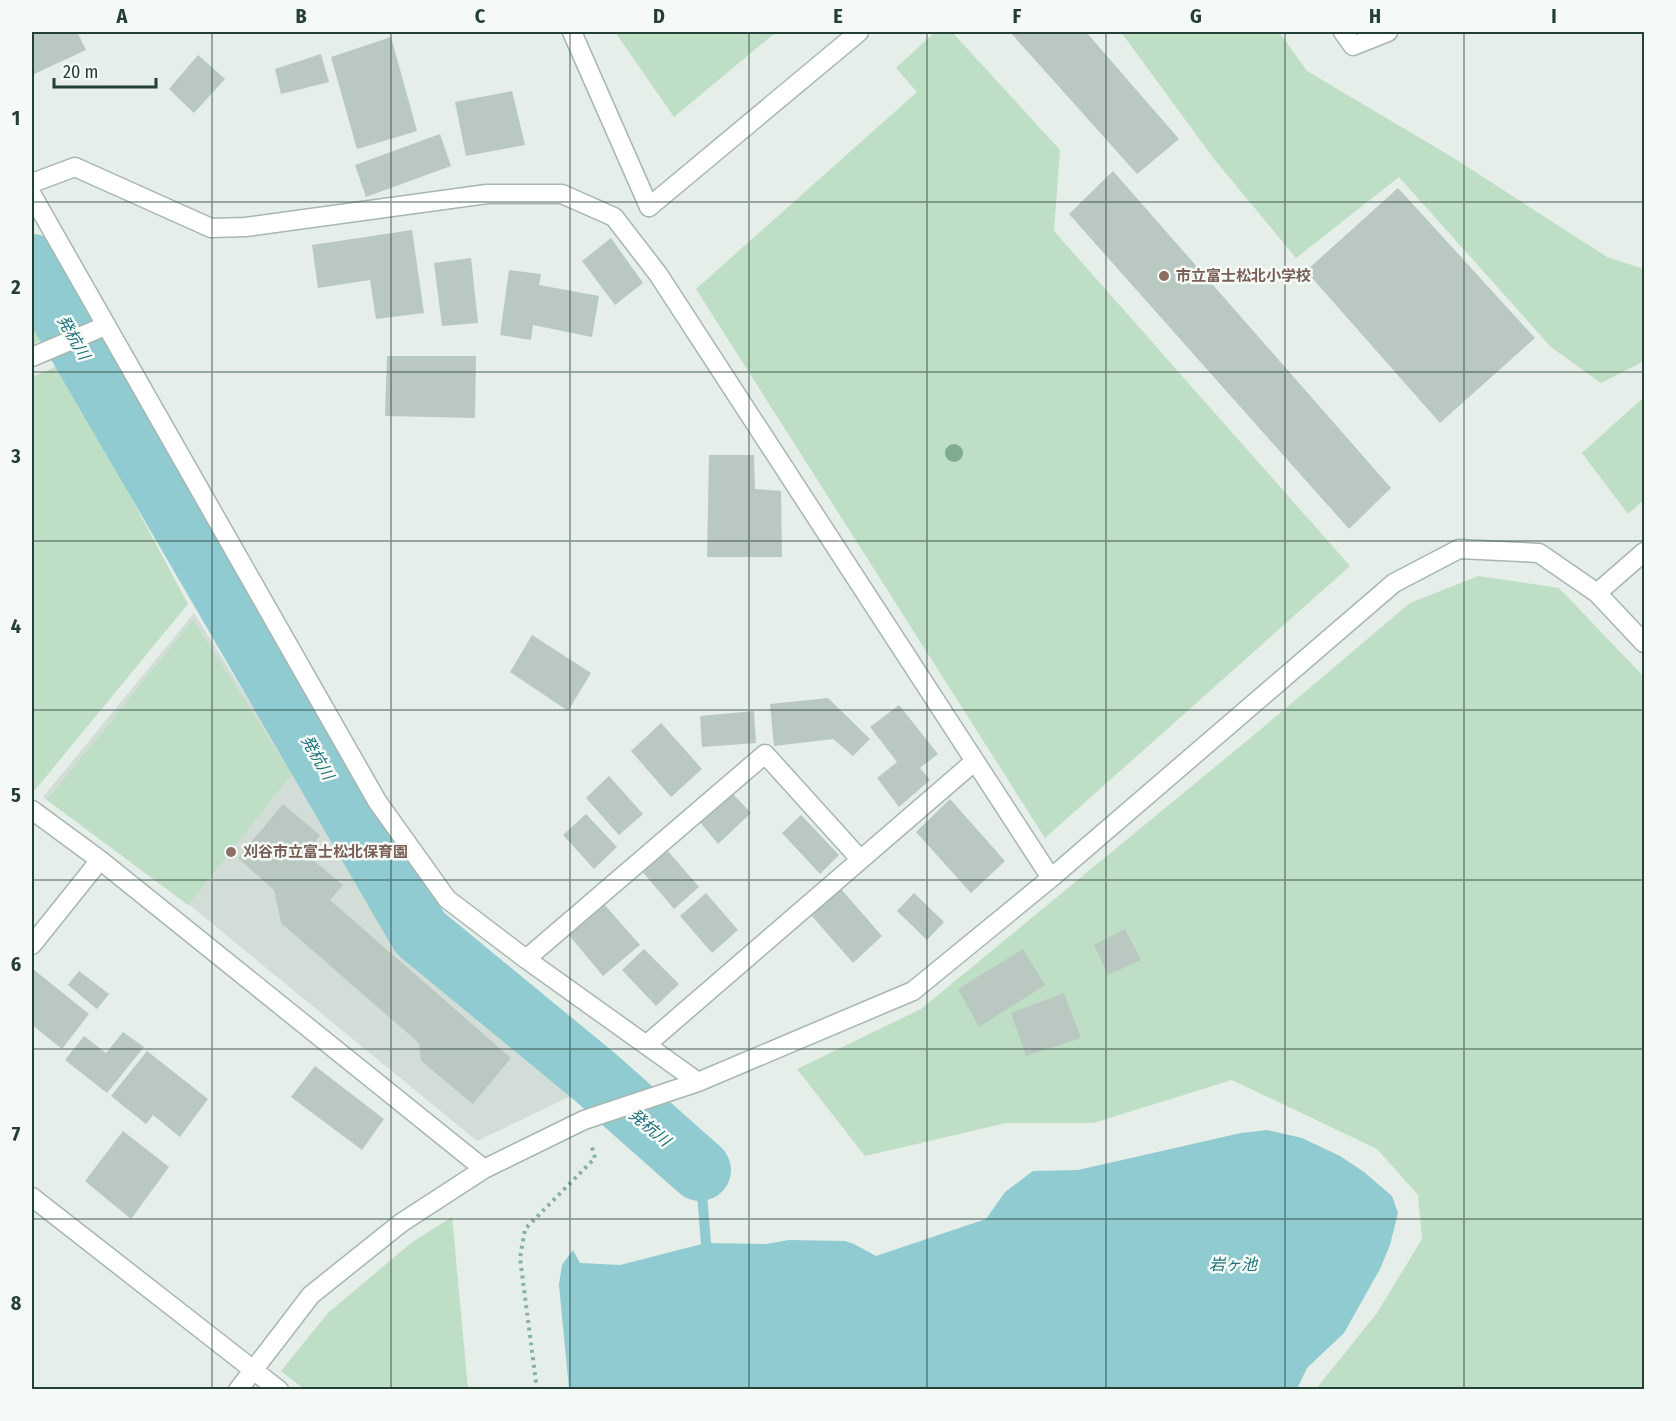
<svg xmlns="http://www.w3.org/2000/svg" width="1676" height="1421" viewBox="0 0 1676 1421" font-family="'Fira Sans Condensed','Noto Sans JP',sans-serif">
<style>
.built{fill:#d3ddd8}
.green{fill:#bedec5}
.water{fill:#8fcbd0}
.lines{fill:none;stroke-linecap:round;stroke-linejoin:round}
.stream{stroke:#8fcbd0;stroke-width:10}
.river{stroke:#8fcbd0;stroke-width:62}
.building{fill:#bac8c2}
.lane-casing{stroke:#a7b6b0;stroke-width:21}
.street-casing{stroke:#a7b6b0;stroke-width:21}
.path{stroke:#86b0a0;stroke-width:4;stroke-dasharray:3 4.5;stroke-linecap:butt}
.lane{stroke:#fff;stroke-width:18}
.street{stroke:#fff;stroke-width:18}
.tree{fill:#81ab8f}
.grid{fill:none;stroke:#243f36;stroke-width:1.5;stroke-opacity:0.55}
.education-dot{fill:#8d6e63;stroke:#f5faf7;stroke-width:2}
.labels{text-anchor:middle;stroke-width:5;stroke-linejoin:round;paint-order:stroke}
.education-label{font-size:15px;font-weight:bold;fill:#785e54;stroke:#f5faf7;text-anchor:start}
.water-label{font-size:16px;font-style:italic;fill:#1f717a;stroke:#f5faf7}
.neatline{fill:none;stroke:#243f36;stroke-width:2}
.grid-label{font-size:20px;text-anchor:middle;font-weight:bold;fill:#243f36}
</style>
<rect width="100%" height="100%" fill="#e5eee9"/>
<path class="built" d="M194 613 385 918 575 1094 477 1141 192 907 43 797Z"/>
<path class="green" d="M615 32H776L674 117Z
M935 32H952L1060 150 1054 231 1350 566 1045 838 696 289 917 92 896 68Z
M1121 32H1279L1307 71 1452 157 1607 257 1644 269V361L1601 383 1551 347 1399 177 1296 258 1214 159Z
M32 313 47 338 32 345Z
M60 365 188 604 35 790 32 787V377Z
M1644 397V500L1628 514 1582 453Z
M1478 576 1559 588 1644 677V1389H1316L1377 1313 1422 1239 1418 1195 1377 1149 1232 1080 1093 1123H1006L865 1156 797 1069 921 1009 1260 730 1410 603Z
M193 620 292 774 188 905 47 800Z
M452 1217 468 1389H304L281 1371 328 1313 411 1243Z"/>
<path class="water" d="M1267 1130 1302 1138 1340 1156 1364 1172 1392 1196 1398 1213 1390 1245 1380 1269 1344 1333 1307 1368 1297 1389H569L559 1285 562 1265 573 1250 580 1263 620 1265 706 1243 766 1244 789 1240 845 1241 854 1244 876 1256 986 1219 1005 1192 1033 1171 1078 1170 1241 1133Z"/>
<g class="lines">
<path class="stream" d="M700 1170 706 1243 711 1256"/>
<path class="river" d="M32 265 420 933 595 1077 700 1170"/>
</g>
<path class="building" d="M32 32H77L86 50 32 75Z
M1010 32H1086L1179 139 1137 174Z
M391 37 417 131 357 149 331 57Z
M321 54 329 82 281 94 275 69Z
M198 55 225 79 194 113 169 89Z
M512 91 525 145 466 156 455 102Z
M440 134 451 166 366 197 355 165Z
M1113 171 1391 488 1349 529 1069 214Z
M1398 188 1535 338 1440 423 1306 271Z
M412 230 424 313 376 319 370 280 318 288 312 245Z
M611 238 643 283 615 305 582 261Z
M471 258 478 323 442 326 434 263Z
M509 270 541 274 539 285 599 296 592 337 533 325 531 340 500 335Z
M387 356H476L475 418 385 416Z
M709 455H754L755 489 781 491 782 557H707Z
M532 635 591 673 568 711 510 672Z
M828 698 870 739 853 756 833 739 774 746 770 704Z
M899 705 938 754 920 768 930 780 899 807 877 778 897 762 870 727Z
M754 711 756 743 702 747 700 716Z
M661 723 702 769 671 797 631 751Z
M609 776 643 814 619 835 586 798Z
M732 793 751 813 718 844 700 822Z
M950 799 1005 861 971 893 916 832Z
M283 804 320 835 306 854 343 885 330 900 511 1058 473 1104 421 1061 419 1043 281 923 274 890 238 858Z
M586 814 617 847 594 869 563 835Z
M801 815 839 855 820 874 782 833Z
M666 849 699 887 674 909 641 870Z
M841 889 882 936 853 963 811 915Z
M706 893 738 930 712 953 680 916Z
M914 893 944 922 927 940 897 911Z
M603 903 640 945 603 976 568 934Z
M1125 929 1141 960 1108 975 1094 945Z
M644 949 679 984 656 1006 622 970Z
M1023 949 1045 985 979 1027 958 989Z
M33 969 89 1014 62 1049 32 1025Z
M79 971 109 994 97 1009 68 985Z
M1064 993 1081 1038 1026 1056 1011 1013Z
M123 1032 144 1047 107 1093 65 1060 84 1036 106 1053Z
M147 1051 208 1099 180 1137 153 1115 146 1124 111 1096Z
M315 1066 384 1119 362 1150 291 1097Z
M123 1131 169 1167 131 1219 85 1181Z"/>
<g class="lines">
<g class="lane-casing">
<path id="lane" d="M649 207 859 32"/>
</g>
<g class="street-casing">
<path id="street" d="M572 32 649 207
M1343 32 1353 46 1388 32
M32 183 75 167 211 228 246 227 487 194H562L614 217 658 274 1051 878
M32 195 377 801 447 899 526 959 698 1082
M32 357 105 326
M1597 593 1644 552
M32 810 100 860 484 1169
M32 945 100 860
M526 959 765 754 860 859
M646 1045 975 761
M32 1197 279 1390
M238 1390 311 1295 401 1223 484 1169 584 1120 698 1082 913 991 1051 878 1394 583 1459 549 1539 553 1597 593 1644 643"/>
</g>
<path class="path" d="M537 1390 520 1258 525 1229 595 1158 591 1144"/>
<use href="#lane" class="lane"/>
<use href="#street" class="street"/>
</g>
<circle class="tree" cx="954" cy="453" r="9"/>
<path class="grid" d="M212 32V1390M391 32V1390M570 32V1390M749 32V1390M927 32V1390M1106 32V1390M1285 32V1390M1464 32V1390M32 202H1644M32 372H1644M32 541H1644M32 710H1644M32 880H1644M32 1049H1644M32 1219H1644"/>
<g class="education-dot">
<circle cx="1164" cy="276" r="6"/>
<circle cx="231" cy="852" r="6"/>
</g>
<g class="labels">
<g class="education-label">
<text x="1176" y="281">市立富士松北小学校</text>
<text x="243" y="857">刈谷市立富士松北保育園</text>
</g>
<g class="water-label">
<text transform="translate(74 337) rotate(60)" y="6">発杭川</text>
<text transform="translate(318 757) rotate(60)" y="6">発杭川</text>
<text transform="translate(650 1127) rotate(40)" y="6">発杭川</text>
<text x="1233" y="1270">岩ヶ池</text>
</g>
</g>
<rect width="1676" height="1421" fill="none" stroke="#f5faf7" stroke-width="66"/>
<path d="M54 78v9h102v-9" fill="none" stroke="#243f36" stroke-width="3"/>
<text x="63" y="78" font-size="18" fill="#243f36" stroke="#f5faf7" stroke-width="4.5" paint-order="stroke">20 m</text>
<rect x="33" y="33" width="1610" height="1355" class="neatline"/>
<g class="grid-label">
<text x="122" y="23">A</text>
<text x="301" y="23">B</text>
<text x="480" y="23">C</text>
<text x="659" y="23">D</text>
<text x="838" y="23">E</text>
<text x="1017" y="23">F</text>
<text x="1196" y="23">G</text>
<text x="1375" y="23">H</text>
<text x="1554" y="23">I</text>
<text x="16" y="125">1</text>
<text x="16" y="294">2</text>
<text x="16" y="463">3</text>
<text x="16" y="633">4</text>
<text x="16" y="802">5</text>
<text x="16" y="971">6</text>
<text x="16" y="1141">7</text>
<text x="16" y="1310">8</text>
</g>
</svg>
